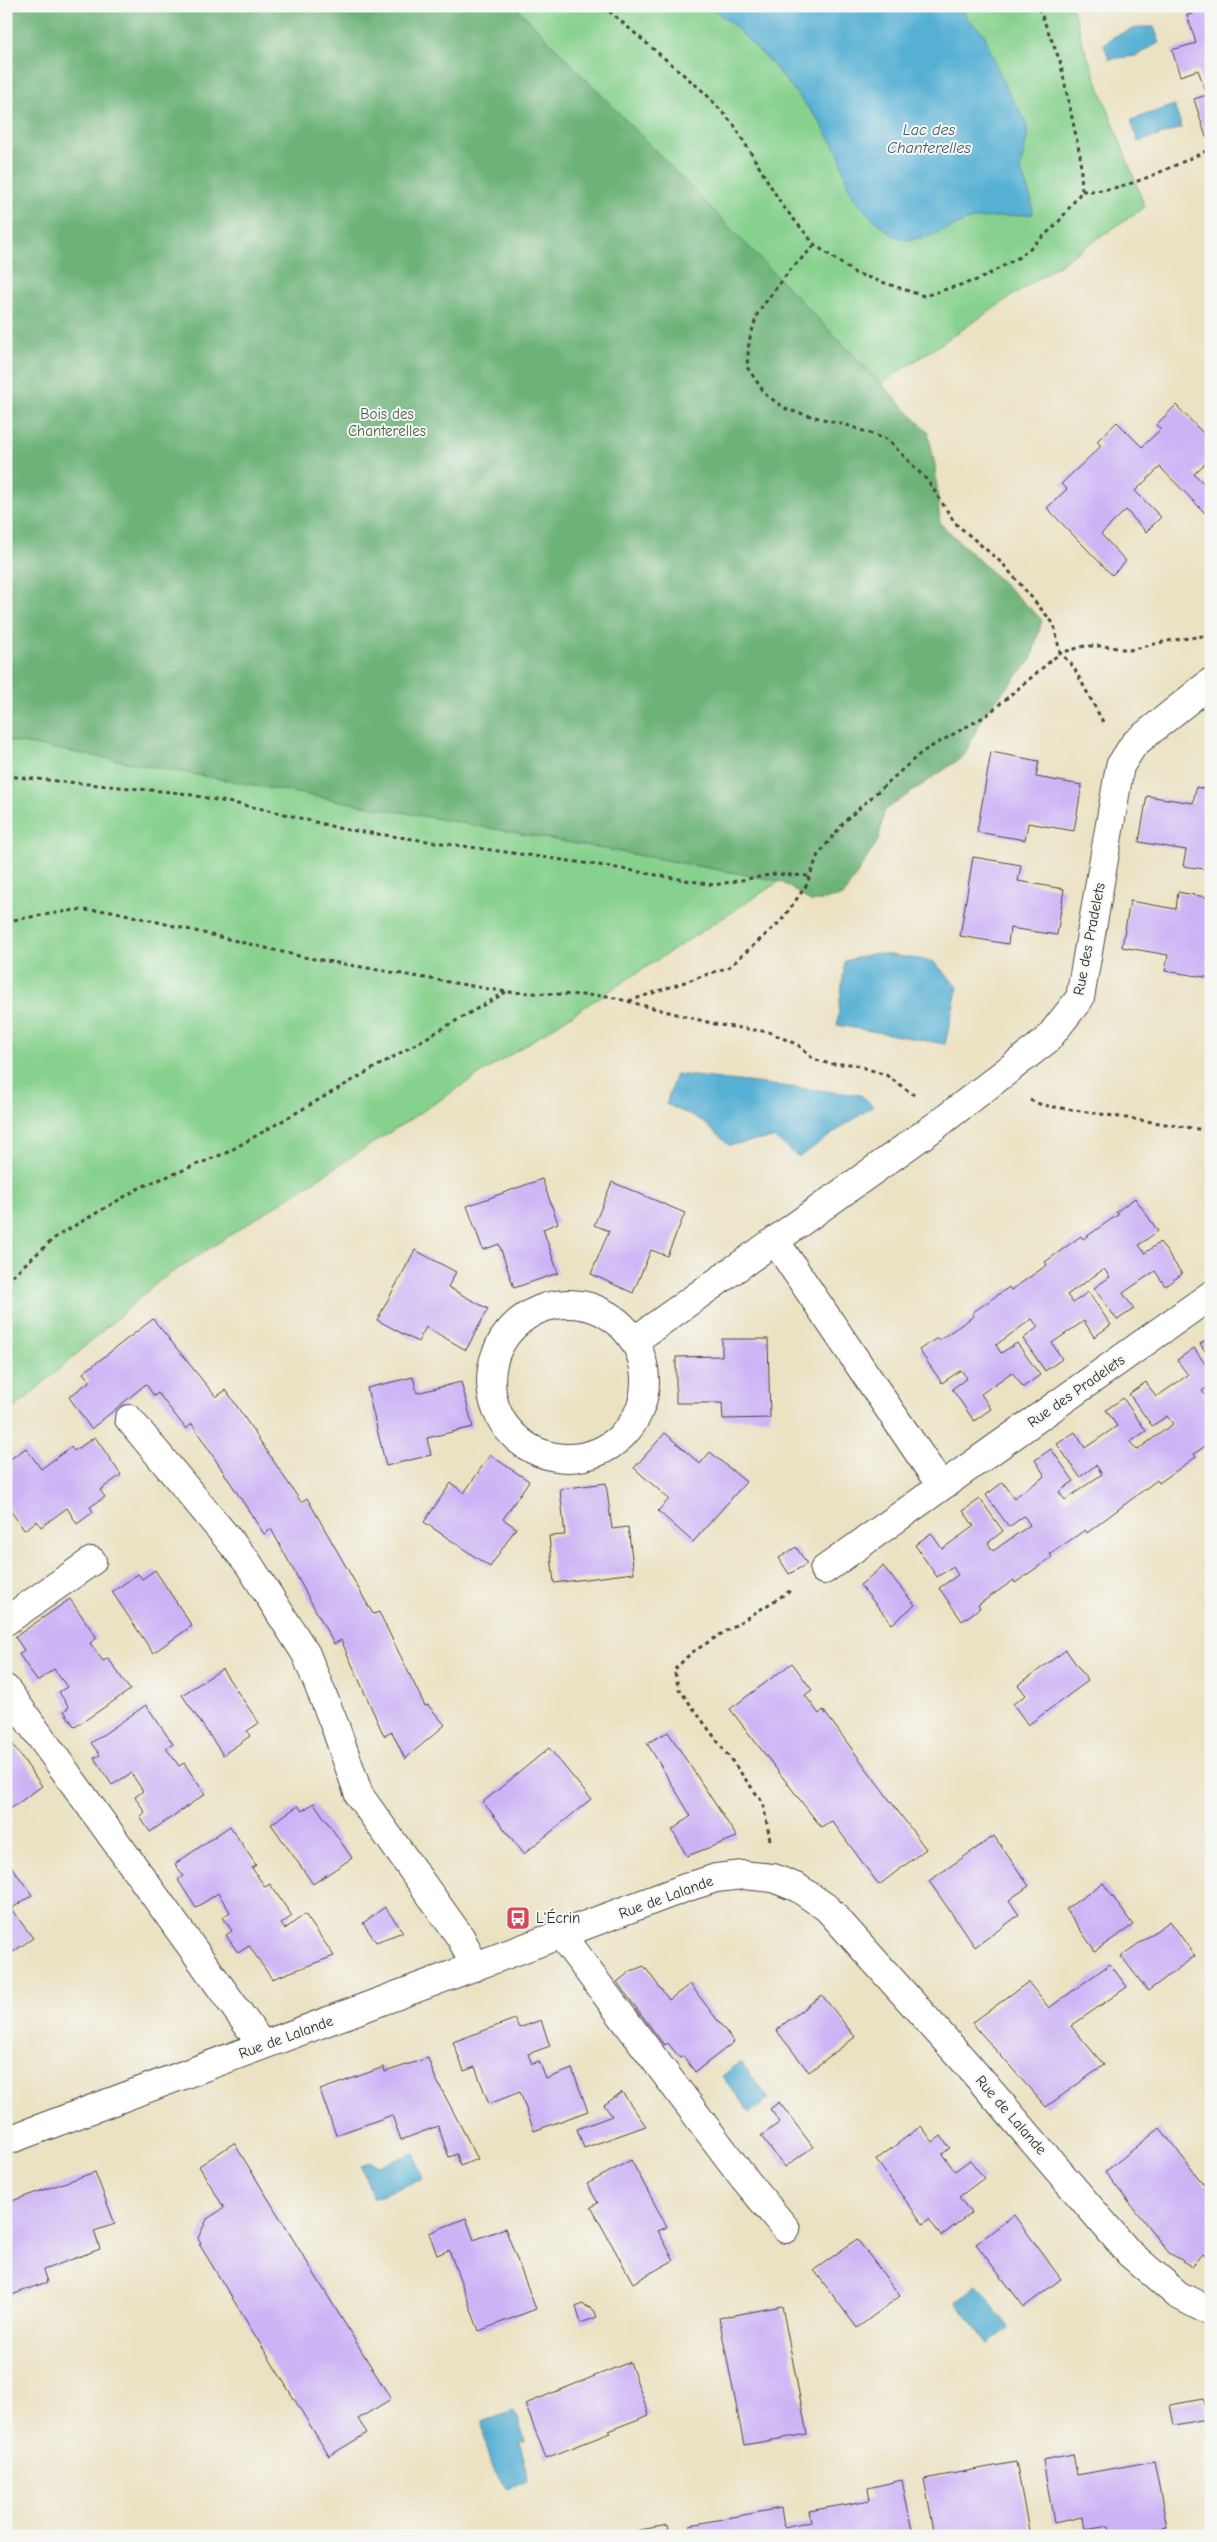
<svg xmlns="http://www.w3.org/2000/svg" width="1217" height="2542" viewBox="0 0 1217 2542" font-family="'Comic Neue',sans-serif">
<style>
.green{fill:#87d18e;stroke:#597e5c}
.forest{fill:#6db379;stroke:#4c6f52}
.water{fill:#56b0d4;stroke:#406e80}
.building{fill:#ccb3f6}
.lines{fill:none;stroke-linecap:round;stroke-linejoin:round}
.minor-casing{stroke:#484642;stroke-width:30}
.tertiary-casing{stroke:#484642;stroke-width:30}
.path{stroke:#484642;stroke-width:3;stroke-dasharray:4 4;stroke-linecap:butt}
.minor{stroke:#fff;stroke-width:28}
.tertiary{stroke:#fff;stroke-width:28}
.labels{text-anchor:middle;stroke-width:4;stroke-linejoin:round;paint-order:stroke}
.park-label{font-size:15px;fill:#475d49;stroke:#f6f6f2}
.street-label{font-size:15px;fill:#2b2b2b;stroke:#f6f6f2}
.poi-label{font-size:15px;fill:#2b2b2b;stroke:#f6f6f2;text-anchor:start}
.water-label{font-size:16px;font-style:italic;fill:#3a5a66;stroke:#f6f6f2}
</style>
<rect width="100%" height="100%" fill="#f6f6f2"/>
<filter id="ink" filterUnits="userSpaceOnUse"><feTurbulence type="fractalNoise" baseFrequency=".02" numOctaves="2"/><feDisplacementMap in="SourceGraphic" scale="10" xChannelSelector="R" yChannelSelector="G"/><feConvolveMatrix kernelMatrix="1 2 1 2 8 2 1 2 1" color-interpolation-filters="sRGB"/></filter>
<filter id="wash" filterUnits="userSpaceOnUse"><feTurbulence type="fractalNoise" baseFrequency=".0096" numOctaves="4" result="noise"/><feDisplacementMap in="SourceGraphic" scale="20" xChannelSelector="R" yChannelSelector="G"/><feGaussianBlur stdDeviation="1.12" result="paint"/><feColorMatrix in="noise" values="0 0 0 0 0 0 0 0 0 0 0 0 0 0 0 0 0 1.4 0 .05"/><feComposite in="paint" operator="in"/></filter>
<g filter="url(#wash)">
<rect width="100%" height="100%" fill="#ebe2c3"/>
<path class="green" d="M515 6H1072L1083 44 1145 207 881 384Z
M6 740 780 881 159 1281 6 1416Z"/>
<path class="forest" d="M6 6H515L928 432 935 465 940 523 1042 620 1031 660 984 714 964 756 884 811 879 839 843 896 811 902 780 881 6 740Z"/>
<path class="water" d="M710 6H963L966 18 983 32 1005 87 1023 116 1027 127V139L1020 168 1031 199 1033 214 972 219 927 237 906 240 892 235 867 213 854 197 847 183 839 153 819 121 772 64 733 25Z
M1139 27H1154L1160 42 1136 56 1109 59 1104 44 1115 36Z
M1174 105 1182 128 1138 142 1131 120Z
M875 953 933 961 958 987 945 1044 837 1025 845 961Z
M676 1074 861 1095 873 1106 799 1157 774 1138 729 1145 701 1120 666 1104Z
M741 2062 769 2099 750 2113 722 2076Z
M414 2153 423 2179 373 2198 361 2166 371 2162 379 2166Z
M977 2285 1009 2328 988 2344 956 2302Z
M514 2411 526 2441 520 2444 525 2462 527 2482 507 2489C489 2467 485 2451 482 2422Z"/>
<g id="blocks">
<path class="building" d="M1190 6H1211V135L1206 137 1194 99 1207 95 1198 70 1180 76 1172 50 1196 43 1187 15 1193 14Z
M1176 405 1205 435 1211 430V458L1194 474 1211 490V509L1206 514 1160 467 1135 491 1161 517 1146 532 1126 510 1101 534 1126 561 1112 575 1047 508 1067 489 1061 484 1101 446 1097 441 1117 422 1142 447 1161 429 1156 425Z
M991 752 1039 761 1036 777 1082 785 1074 831 1028 823 1025 840 977 832Z
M1196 787 1211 790V870L1183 866 1186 850 1139 842 1147 796 1193 803Z
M973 857 1021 865 1018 881 1064 889 1057 935 1010 928 1008 944 960 936Z
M1178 892 1211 898V978L1165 971 1168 955 1122 947 1130 901 1176 909Z
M542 1179 558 1223 543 1229 558 1273 514 1288 499 1244 483 1250 467 1206Z
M612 1182 685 1213 667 1256 651 1250 633 1293 591 1274 609 1231 594 1225Z
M1135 1198 1158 1231 1139 1245 1145 1253 1160 1242 1182 1274 1165 1286 1155 1271 1123 1293 1134 1309 1117 1320 1094 1288 1110 1277 1104 1269 1067 1295 1073 1303 1088 1292 1111 1325 1094 1337 1084 1321 1052 1343 1062 1359 1045 1371 1023 1339 1038 1327 1032 1319 996 1345 1001 1353 1017 1343 1040 1375 1023 1387 1012 1372 981 1394 991 1409 974 1421 952 1389 967 1378 961 1370 942 1383 919 1350 937 1338 939 1340 974 1316 972 1313 1009 1287 1011 1290 1047 1265 1045 1262 1081 1236 1083 1239 1119 1214 1116 1212Z
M415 1250 456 1272 448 1287 488 1309 466 1350 426 1327 418 1342 377 1320Z
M153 1319 216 1397 226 1390 301 1502 307 1498 373 1614 379 1612 425 1706 428 1705 445 1725 405 1759 392 1732 384 1736 341 1640 334 1644 271 1529 264 1534 192 1424 186 1429 158 1393 154 1396 146 1384 91 1429 69 1397 90 1381 83 1373Z
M1211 1336V1359L1200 1344Z
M722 1339H768L770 1418 723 1419 722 1403H676V1357L722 1356Z
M1194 1348 1211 1372V1385L1202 1391 1208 1399 1211 1397V1442L1194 1454 1196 1457 1159 1483 1157 1480 1087 1533 1085 1530 1050 1554 1052 1557 1015 1583 1014 1580 978 1605 980 1608 962 1621 939 1588 958 1575 953 1567 937 1577 915 1545 931 1533 942 1549 974 1526 963 1511 980 1499 1003 1531 988 1543 993 1551 1030 1525 1024 1516 1009 1527 986 1495 1003 1482 1014 1498 1045 1476 1035 1460 1051 1449 1074 1481 1059 1492 1065 1500 1102 1474 1096 1465 1080 1477 1057 1444 1075 1432 1085 1448 1117 1426 1106 1410 1123 1398 1146 1431 1130 1442 1137 1450 1173 1424 1167 1416 1152 1426 1129 1394 1146 1382 1156 1397 1188 1375 1177 1360Z
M413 1377 417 1393 461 1382 473 1427 427 1438 431 1455 386 1466 367 1388Z
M665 1433 700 1464 710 1452 746 1482 693 1542 658 1511 669 1499 634 1468Z
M95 1437 121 1475 100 1490 105 1497 90 1507 93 1512 77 1524 67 1508 41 1527 37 1521 24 1530 6 1504V1462L26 1448 41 1469 71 1447 74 1451Z
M490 1455 529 1481 503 1519 516 1528 490 1567 424 1522 451 1483 464 1493Z
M606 1483 612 1529 628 1527 634 1573 554 1583 549 1536 565 1535 560 1489Z
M796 1547 807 1564 789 1574 779 1558Z
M883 1566 915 1605 892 1624 860 1585Z
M155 1570 192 1626 153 1653 112 1592 138 1574 142 1579Z
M70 1599 97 1638 90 1643 103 1661 108 1658 130 1690 75 1727 64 1711 69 1707 59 1692 67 1687 54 1669 37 1681 19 1654 24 1650 15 1637Z
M1066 1650 1088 1681 1028 1725 1013 1704 1026 1695 1018 1685Z
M792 1663 812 1690 805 1695 819 1714 823 1710 926 1849 879 1885 832 1821 821 1827 730 1709Z
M222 1669 259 1723 247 1731 250 1736 223 1755 182 1695Z
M146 1705 173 1744 166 1748 179 1766 184 1763 205 1794 150 1832 140 1817 145 1812 135 1797 143 1791 131 1773 112 1785 94 1758 100 1755 91 1743Z
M668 1732 737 1837 687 1856 672 1830 691 1816 647 1743Z
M6 1735 42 1786 6 1812Z
M549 1748 591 1799 524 1854 483 1802Z
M314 1803 352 1858 313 1884 271 1824 298 1806 302 1811Z
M230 1826 256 1865 252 1868 265 1887 270 1884 292 1916 281 1924 285 1929 305 1914 334 1956 272 1979 249 1946 238 1953 226 1935 232 1931 223 1917 230 1912 218 1893 196 1908 178 1880 183 1876 175 1864Z
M994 1836 1029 1886 1009 1900 1019 1915 975 1947 929 1881Z
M6 1859 32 1895 11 1909 33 1938 6 1957Z
M1103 1883 1133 1925 1095 1951 1066 1909Z
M385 1907 403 1932 376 1942 363 1923Z
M1170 1921 1195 1956 1148 1991 1121 1956Z
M1110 1964 1127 1987 1071 2026 1104 2065 1046 2107 972 2023 1028 1982 1049 2008Z
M644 1966 669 2000 690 1984 734 2042 695 2072 683 2056 680 2058 668 2043 664 2045 617 1982 631 1971Z
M822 1995 855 2037 809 2072 776 2030Z
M515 2019 519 2028 541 2020 550 2046 528 2054 532 2064 539 2061 546 2079 572 2069 588 2111 534 2131 520 2092 489 2104 475 2067 464 2071 453 2042Z
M428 2058 435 2077 478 2159 460 2166 457 2154 449 2157 438 2126 401 2140 392 2115 336 2135 320 2090 384 2067 385 2072Z
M622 2092 646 2126 584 2148 577 2129 612 2116 604 2105Z
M779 2102 813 2147 785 2167 761 2136 780 2122 770 2109Z
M921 2126 933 2142 941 2136 950 2148 942 2154 955 2171 970 2160 984 2178 959 2197 971 2213 941 2236 929 2219 923 2224 876 2160Z
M1160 2128 1204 2185 1211 2180V2260L1203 2254 1192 2266 1169 2253 1105 2172Z
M234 2143 391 2399 358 2419 367 2433 329 2456 199 2244 201 2243 198 2238 207 2219 224 2208 199 2166Z
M631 2160 667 2227 658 2231 674 2260 633 2283 591 2207 598 2203 587 2184Z
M95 2172 115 2224 94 2231 100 2249 43 2270 47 2282 6 2297V2203Z
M1014 2215 1061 2279 1024 2307 976 2244Z
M466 2218 474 2240 505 2228 536 2309 479 2331 449 2250 437 2255 429 2233Z
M857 2239 900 2296 857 2328 814 2270Z
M582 2304 594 2310 597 2317 581 2323 576 2307Z
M782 2306 807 2434 744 2445 719 2318Z
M630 2362 649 2415 608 2431 610 2433 546 2458 525 2404Z
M1203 2399 1207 2419 1174 2425 1170 2405Z
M1073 2454 1077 2475 1154 2461 1167 2527 1123 2536H1111L1109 2526 1085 2530 1083 2517 1054 2523 1043 2460Z
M1016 2462 1030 2536H935L924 2479Z
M902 2480 913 2536H692L690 2525 781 2508 784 2527 811 2521 809 2511 870 2500 868 2488Z
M668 2525 670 2536H634V2531Z"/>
</g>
</g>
<g filter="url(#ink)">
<use href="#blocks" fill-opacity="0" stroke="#484642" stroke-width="1"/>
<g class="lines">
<g class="minor-casing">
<path id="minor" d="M776 1242 941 1486
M491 1381a77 77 0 1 1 154 0a77 77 0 1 1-154 0Z
M634 1341 937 1125 1047 1040 1080 998 1120 766 1134 744 1211 682
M129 1419 248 1563 306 1654 335 1726 359 1795 461 1938 475 1967
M824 1570 1211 1295
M6 1621 92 1561
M6 1689 262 2045
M561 1935 743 2177 786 2229"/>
</g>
<g class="tertiary-casing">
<path id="tertiary" d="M6 2141 685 1888 716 1878 743 1875 773 1878 798 1888 827 1908 966 2063 1129 2253 1178 2295 1211 2312"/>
</g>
<path class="path" d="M603 6 705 93 734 125 782 205 815 245 855 273 924 296 980 279 1021 256 1057 224 1082 191 1080 155 1060 61 1038 6
M1082 191C1126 193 1171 166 1211 149
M1103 722 1073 666 1060 653 1085 646H1103L1130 650 1167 641 1211 635
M6 776 181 793 273 811 342 829 605 866 714 885 775 874 809 876
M6 921 75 910 112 911 303 957 507 992 607 996 719 1025 769 1032 798 1045 813 1059 830 1064H853L886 1075 914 1095
M629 1001 729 967 781 921 806 886 818 855 845 821 922 752 987 715 1060 653 1054 624 1003 564 955 523 928 481 888 440 850 426 788 410 766 395 747 367 749 341 758 312 790 270 815 245
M1030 1100 1042 1105 1211 1131
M6 1281 57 1236 141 1187 228 1152 506 992
M770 1840 763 1803 679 1689 674 1670 691 1653 793 1589"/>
<use href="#minor" class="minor"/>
<use href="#tertiary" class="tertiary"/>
</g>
</g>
<defs>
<g id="bus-square" transform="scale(1.25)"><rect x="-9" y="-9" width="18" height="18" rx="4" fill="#d1495b" stroke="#f6f6f2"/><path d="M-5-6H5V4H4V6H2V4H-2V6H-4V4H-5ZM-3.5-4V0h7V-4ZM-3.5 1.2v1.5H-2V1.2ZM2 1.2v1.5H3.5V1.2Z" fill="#fff"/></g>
</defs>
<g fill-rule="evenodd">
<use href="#bus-square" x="518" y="1918"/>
</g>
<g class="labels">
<g class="park-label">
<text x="387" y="419">Bois des<tspan x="387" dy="17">Chanterelles</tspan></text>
</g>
<g class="street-label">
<text transform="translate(1089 939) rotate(-79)" y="5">Rue des Pradelets</text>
<text transform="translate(1076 1391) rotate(-35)" y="5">Rue des Pradelets</text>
<text transform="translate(666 1897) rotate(-20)" y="5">Rue de Lalande</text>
<text transform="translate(286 2037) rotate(-20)" y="5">Rue de Lalande</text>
<text transform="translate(1011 2115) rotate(49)" y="5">Rue de Lalande</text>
</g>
<g class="poi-label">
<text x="536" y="1923">L'Écrin</text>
</g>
<g class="water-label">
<text x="929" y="135">Lac des<tspan x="929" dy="18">Chanterelles</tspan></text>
</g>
</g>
<rect width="1217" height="2542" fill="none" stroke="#f6f6f2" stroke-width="25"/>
</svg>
